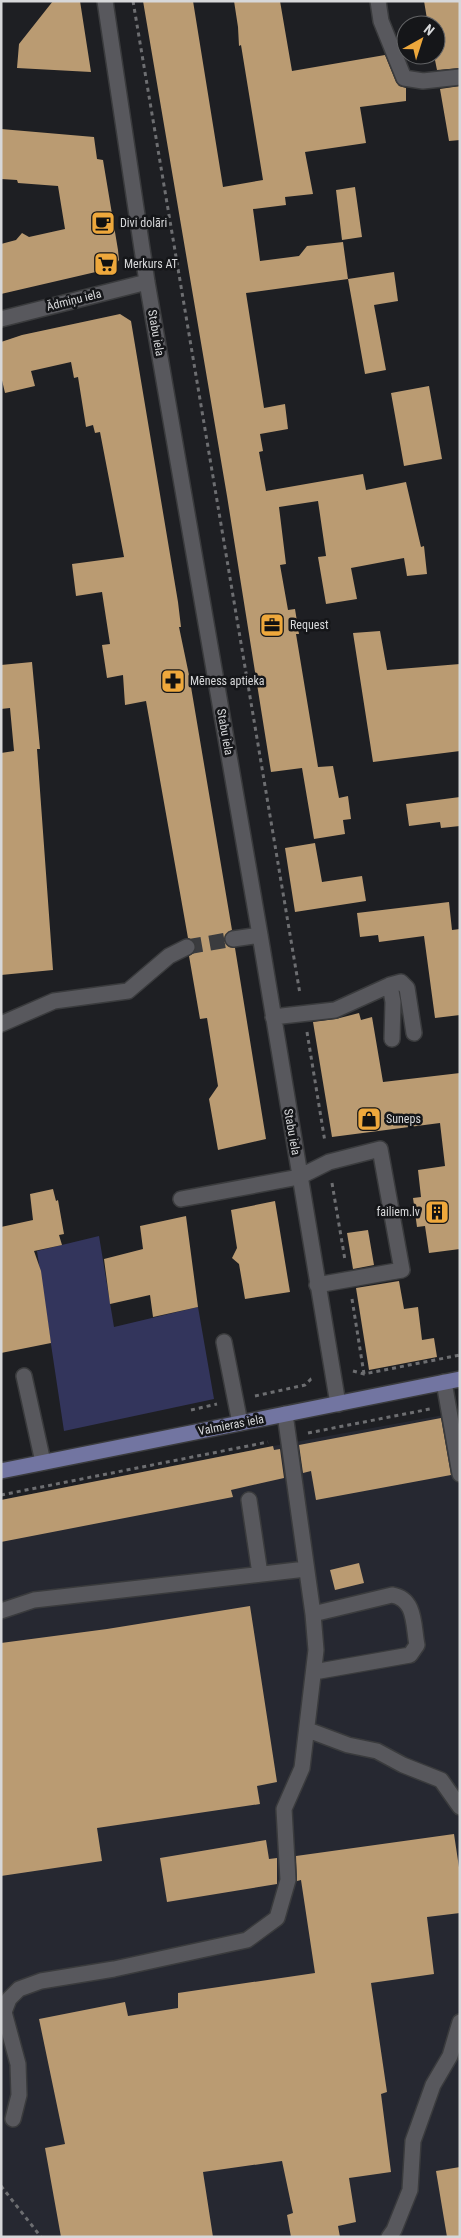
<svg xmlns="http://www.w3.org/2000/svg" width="461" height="2238" viewBox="0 0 461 2238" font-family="'Roboto Condensed',sans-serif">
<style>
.built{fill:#262831}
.green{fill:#33355c}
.building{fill:#ba9b72}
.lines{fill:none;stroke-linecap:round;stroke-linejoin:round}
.minor-tunnel{stroke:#3a3b3e;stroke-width:15;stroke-dasharray:15 8;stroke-linecap:butt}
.minor-casing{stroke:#3a3b3d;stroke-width:18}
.major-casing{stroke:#3a3b3d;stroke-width:18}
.path{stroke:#6d6e71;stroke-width:3;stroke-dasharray:4 4;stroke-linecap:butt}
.minor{stroke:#58585d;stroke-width:15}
.major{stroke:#7275a1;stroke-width:15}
.labels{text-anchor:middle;stroke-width:5;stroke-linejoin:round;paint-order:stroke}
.poi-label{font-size:12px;fill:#d7d8da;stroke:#151619;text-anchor:start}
.street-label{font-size:12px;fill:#d7d8da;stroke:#151619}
</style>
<rect width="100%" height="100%" fill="#1e1f23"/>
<path class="built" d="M460 1412V2237H1V1500L273 1446Z"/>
<path class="green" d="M99 1236 114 1327 198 1307 214 1399 64 1431 37 1251Z"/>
<path class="building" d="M53 1H80L91 72 17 68 19 44Z
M143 1H193L223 187 263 180 241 45 239 46 238 27 234 1H280L292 71 385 55 396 82 399 86 406 88V101L360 107 366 143 305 152 313 194 285 197 286 205 253 209 260 261 299 256 307 246 343 242 348 279 246 293 264 408 285 404 288 429 260 434 263 451 259 452 266 491 363 474 366 490 406 482 421 547 424 546 427 574 407 576 404 558 351 568 357 599 326 604 318 557 326 556 318 501 279 507 286 564 280 565 288 610 295 609 299 634H296L318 767 333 766 339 798 348 796 351 819 343 820 345 834 314 839 302 768 271 772 227 496Z
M424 1H460V68L437 70 434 55H436V25H428Z
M460 86V140L449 141 440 89Z
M1 129 94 137 97 159 103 160 118 250 119 260 113 268 1 294V244L16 240 22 233 29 237 65 229 58 186 18 183 17 180 1 179Z
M355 187 362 237 342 240 336 190Z
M394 272 398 301 374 305 386 370 365 374 348 279Z
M120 314 131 321 178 602 181 627H179L189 675 232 930 225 935 224 941 229 947 235 948 266 1139 218 1150 209 1099 218 1086 207 1018 200 1019 189 956 194 953 196 947 193 940 188 938 146 701 125 705 123 675 107 678 102 645 110 644 102 592 76 596 72 564 124 557 100 432 95 433 93 425 86 427 78 377 74 378 71 362 31 371 35 386 5 393 1 376V342L22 335Z
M429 386 442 459 404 466 391 393Z
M380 631 387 670 460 664V751L373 762 353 633Z
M32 662 40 749H37L53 970 1 975V753L14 751 10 708 1 709V665Z
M460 797V826L441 828 440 822 409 826 406 804Z
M315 843 322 882 362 876 366 901 295 912 285 848Z
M449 902 452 930 460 929V1015L435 1018 424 936 379 942 378 935 360 937 357 913Z
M359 1013 361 1020 372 1017 383 1082 460 1073V1249L429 1253 425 1226 417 1227 413 1198 421 1197 418 1170 445 1166 440 1123 332 1137 313 1022 336 1019Z
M53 1189 56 1201 58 1200 64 1234 59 1235 62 1245 34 1251 41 1271 51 1343 1 1353V1227L33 1220 30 1194Z
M275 1201 290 1292 245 1299 239 1264 232 1258 237 1248 231 1210Z
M186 1216 198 1307 153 1317 150 1295 110 1304 104 1259 143 1249 140 1226Z
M368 1230 374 1265 353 1269 347 1233Z
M399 1281 404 1309 418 1307 422 1340 434 1338 437 1357 369 1370 356 1288Z
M441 1418 451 1475 316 1500 311 1471 303 1473 299 1445Z
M273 1446 274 1450 280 1449 284 1478 231 1490 233 1497 1 1542V1500Z
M359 1563 364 1583 335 1590 330 1570Z
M250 1606 277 1782 257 1786 260 1804 97 1828 102 1861 1 1876V1643L107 1629Z
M454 1834 460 1874V1913L427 1917 434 1974 371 1983 387 2092 381 2094 391 2172 349 2178 356 2222 338 2226 340 2237H291L287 2215 293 2213 282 2161 203 2172 213 2237H61L45 2148 65 2144 39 2019 125 2002 128 2016 178 2008V1993L315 1973 301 1880 297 1881 296 1856Z
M266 1840 269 1859 277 1858V1884L167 1902 160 1858Z
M460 2167V2237H447L436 2171Z"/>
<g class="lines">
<path class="minor-tunnel" d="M187 947 233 939"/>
<g class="minor-casing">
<path id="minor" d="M105 1 147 282 260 935 338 1404
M378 1 381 21 404 78 423 81 460 77
M1 319 147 282
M233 939 260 935
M390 985 393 1002 392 1039
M273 1017 335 1010 390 985 401 982 407 988 414 1033
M1 1024 54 1001 128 991 169 956 187 947
M181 1199 299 1177 329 1162 380 1149 402 1270 317 1285
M224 1342 240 1423
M24 1376 43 1462
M444 1382 460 1474
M249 1500 260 1574
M1 1611 34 1600 306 1569
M313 1614 392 1595C416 1599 413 1625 417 1645L410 1655 314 1672
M308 1730 348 1745 377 1751 403 1765 441 1780 460 1807
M13 2119 19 2095 18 2064 4 2012 9 1999 19 1989 41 1981 114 1969 247 1940 277 1918 288 1880 284 1809 302 1768 316 1650 313 1614 285 1414
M389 2237 394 2230 410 2190 413 2141 433 2085 450 2056 460 2022"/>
</g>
<g class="major-casing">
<path id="major" d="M1 1471 460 1379"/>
</g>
<path class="path" d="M133 1 300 994
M307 1032 325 1142
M332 1183 345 1260
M352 1299 364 1374
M353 1371 364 1374 460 1355
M255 1396 305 1385 311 1379 315 1378
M191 1410 217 1404
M308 1433 430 1409
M1 1495 268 1442
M1 2186 41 2237"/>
<use href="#minor" class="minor"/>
<use href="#major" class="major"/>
</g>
<defs>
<g id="cafe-square" transform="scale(1.25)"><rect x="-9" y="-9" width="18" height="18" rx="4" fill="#eea83c" stroke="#151619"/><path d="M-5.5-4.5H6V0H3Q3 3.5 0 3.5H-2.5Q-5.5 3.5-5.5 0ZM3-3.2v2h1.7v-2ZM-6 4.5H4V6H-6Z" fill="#111"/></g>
<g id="supermarket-square" transform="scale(1.25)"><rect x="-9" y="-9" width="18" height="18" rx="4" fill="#eea83c" stroke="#151619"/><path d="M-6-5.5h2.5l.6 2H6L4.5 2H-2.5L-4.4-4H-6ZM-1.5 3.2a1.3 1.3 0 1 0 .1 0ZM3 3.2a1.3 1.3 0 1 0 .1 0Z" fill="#111"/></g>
<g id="office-square" transform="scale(1.25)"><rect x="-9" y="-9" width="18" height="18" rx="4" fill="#eea83c" stroke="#151619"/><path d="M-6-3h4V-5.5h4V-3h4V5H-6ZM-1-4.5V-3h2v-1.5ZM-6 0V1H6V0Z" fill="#111"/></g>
<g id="pharmacy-square" transform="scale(1.25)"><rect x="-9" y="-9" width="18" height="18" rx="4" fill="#eea83c" stroke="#151619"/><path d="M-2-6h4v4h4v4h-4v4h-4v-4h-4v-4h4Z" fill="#111"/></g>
<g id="shop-square" transform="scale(1.25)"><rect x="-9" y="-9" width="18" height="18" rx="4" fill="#eea83c" stroke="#151619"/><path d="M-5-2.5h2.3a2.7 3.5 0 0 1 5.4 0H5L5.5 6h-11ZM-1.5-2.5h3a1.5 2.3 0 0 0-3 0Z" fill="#111"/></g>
<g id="building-square" transform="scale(1.25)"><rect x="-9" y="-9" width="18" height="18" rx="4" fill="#eea83c" stroke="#151619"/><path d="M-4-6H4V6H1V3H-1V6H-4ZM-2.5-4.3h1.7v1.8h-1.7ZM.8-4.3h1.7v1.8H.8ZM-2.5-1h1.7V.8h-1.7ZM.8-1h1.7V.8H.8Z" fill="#111"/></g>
</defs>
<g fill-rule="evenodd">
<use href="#cafe-square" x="103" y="223"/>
<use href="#supermarket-square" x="106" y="264"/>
<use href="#office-square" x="272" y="625"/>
<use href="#pharmacy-square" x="173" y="681"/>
<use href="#shop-square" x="369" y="1119"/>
<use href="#building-square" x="437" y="1212"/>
</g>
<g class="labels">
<g class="poi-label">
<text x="120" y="227">Divi dolāri</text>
<text x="124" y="268">Merkurs AT</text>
<text x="290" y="629">Request</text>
<text x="190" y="685">Mēness aptieka</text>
<text x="386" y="1123">Suneps</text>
<text x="420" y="1216" text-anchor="end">failiem.lv</text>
</g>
<g class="street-label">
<text transform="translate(74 300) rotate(-14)" y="4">Ādmiņu iela</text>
<text transform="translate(156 333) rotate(80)" y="4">Stabu iela</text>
<text transform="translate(225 732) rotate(80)" y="4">Stabu iela</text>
<text transform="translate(292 1132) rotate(80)" y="4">Stabu iela</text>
<text transform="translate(231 1425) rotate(-11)" y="4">Valmieras iela</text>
</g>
</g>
<rect width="461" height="2238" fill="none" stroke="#d7d8da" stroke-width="5"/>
<g transform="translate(421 40) rotate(39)"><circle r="24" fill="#151619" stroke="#636466"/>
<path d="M0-4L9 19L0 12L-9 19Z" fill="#eea83c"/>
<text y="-8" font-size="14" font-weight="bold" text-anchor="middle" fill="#d7d8da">N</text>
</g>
</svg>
